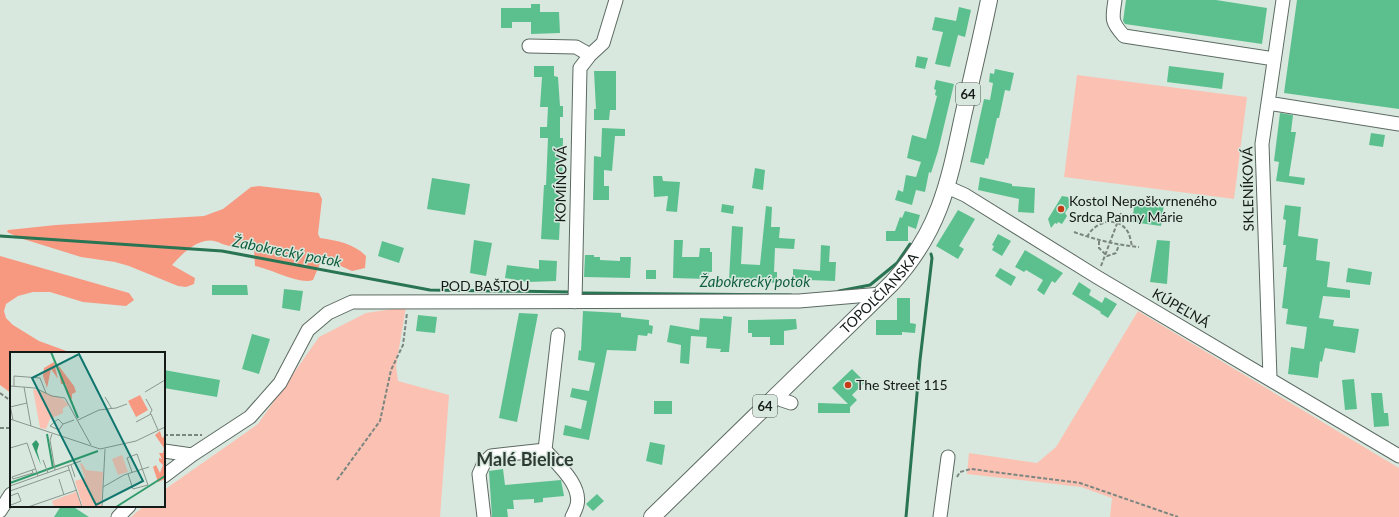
<svg xmlns="http://www.w3.org/2000/svg" width="1399" height="517" viewBox="0 0 1399 517" font-family="Lato,sans-serif">
<style>
.green{fill:#fbc2b3}
.forest{fill:#f79880}
.lines{fill:none;stroke-linecap:round;stroke-linejoin:round}
.stream{stroke:#297452;stroke-width:3}
.building{fill:#5bc08e}
.minor-casing{stroke:#5c6a62;stroke-width:15}
.major-casing{stroke:#5c6a62;stroke-width:18}
.path{stroke:#7b8680;stroke-width:2;stroke-dasharray:4 2;stroke-linecap:butt}
.minor{stroke:#fff;stroke-width:13}
.major{stroke:#fff;stroke-width:16}
.poi-dot{fill:#c43b16;stroke:#d8e8de;stroke-width:1.5}
.labels{text-anchor:middle;stroke-width:3;stroke-linejoin:round;paint-order:stroke}
.shield{fill:#d8e8de;stroke:#4f5853;stroke-width:1}
.shield-label{font-size:13px;font-weight:bold;fill:#141a17}
.street-label{font-size:14px;fill:#141a17;stroke:#d8e8de}
.poi-label{font-size:14px;fill:#141a17;stroke:#d8e8de;text-anchor:start}
.water-label{font-size:15px;font-style:italic;fill:#115f3e;stroke:#d8e8de}
.district-label{font-size:18px;font-weight:bold;fill:#2e3b34;stroke:#d8e8de}
.inset-river{fill:none;stroke:#329b6c;stroke-width:2}
.inset-road{fill:none;stroke:#8a968e;stroke-width:1}
.view{fill:#0f766e;fill-opacity:0.15;stroke:#0f766e;stroke-width:2}
.inset-edge{fill:none;stroke:#141a17;stroke-width:2}
</style>
<rect width="100%" height="100%" fill="#d8e8de"/>
<path class="green" d="M1077 75 1247 97 1234 199 1064 177Z
M406 307 396 366 398 381 449 395 440 517H131L144 506H164V490L258 424 319 337 366 313Z
M1138 311 1399 468V517H1110L1112 498 1081 487 967 474 969 453 1037 463 1056 447Z"/>
<path class="forest" d="M259 186 319 193 322 199 318 234 320 238C338 241 353 243 366 256L365 268 352 271 325 259 321 261 313 280C300 285 271 269 255 266L254 247 250 239C227 256 222 237 205 241 192 244 181 255 172 265L195 278 194 284 186 287 178 286 129 266 115 262 81 257 20 238 7 232 8 230 56 225 204 216 223 209 251 187Z
M0 256 129 293 134 300 126 306 83 302 50 292H33L18 296 6 304 4 311 6 318 13 325 39 341 72 353H11V393L0 385Z"/>
<g class="lines">
<path class="stream" d="M0 236 222 251 430 290 570 292
M839 291 870 285 897 263 910 244
M581 293 791 295
M906 517 920 360 932 258 931 254"/>
</g>
<path class="building" d="M1126 0H1216L1267 8 1262 44 1125 24 1123 21Z
M1297 0H1399V109L1284 93Z
M531 4H540V12H559L560 33 531 34V22H512V28H501V8H531Z
M959 7 971 10 965 37 958 35 950 67 935 64 943 32 932 30 935 17 956 21Z
M917 56 928 58 925 69 915 67Z
M534 66H554V76L558 77 560 106H563V117H560V138H563L562 191H559V219H560L559 240 541 239 544 185H546L548 138H540V127H547L548 107H540L542 77H534Z
M1169 66 1224 73 1222 89 1167 82Z
M995 69 1014 73 1010 91 1005 90 999 118H997L988 159 986 158 984 165 970 162 984 99 990 100 993 83 989 82 990 73 994 74Z
M594 71H616V110H610L609 120H594V109H596Z
M936 80 954 84 938 151 931 173 929 172 925 192 916 190 912 205 895 200 898 190 903 192 906 175 916 177 921 162 907 158 912 135 926 139 937 96 935 95 936 90 934 89Z
M1280 113 1293 115 1291 132H1296L1289 176 1305 178 1304 185 1276 181 1279 162 1274 161Z
M602 128 625 129V136H615L612 171 604 170V186H609V200H593L594 156 601 157Z
M1371 133 1385 135 1383 147 1369 145Z
M755 168 765 170 763 190 752 188Z
M653 176H662L663 181 680 182 677 212 666 211 668 196 654 197Z
M980 177 1012 184V186L1035 188 1034 213 1018 212 1019 199 978 190Z
M432 178 470 184 465 215 427 209Z
M1062 196 1068 197 1071 204 1065 213 1067 216 1062 224 1058 222 1057 224 1055 223 1051 228 1048 219Z
M1135 200 1164 204 1161 226 1132 222Z
M722 204 734 206 733 214 721 212Z
M1285 205 1301 207 1298 236 1318 239 1316 260 1330 262 1327 287 1350 290V298L1323 296 1319 318 1334 320 1333 326 1359 329 1355 353 1325 348 1322 362 1320 361 1318 378 1288 374 1291 347 1304 349 1307 327 1286 324 1288 309 1282 308 1287 267H1283L1286 245H1283L1286 220 1283 219Z
M766 206 772 207 771 227H780L779 238 795 239 794 249 775 248 774 272H777V283L729 280 732 226 743 227 741 264 760 265Z
M958 210 975 219 959 246 964 249 958 259 936 246Z
M905 211 920 215 916 229 908 226V241H886V231H895L900 217 902 218Z
M998 234 1011 241 1002 256 992 250 994 246 992 245Z
M474 240 492 243 486 276 470 273Z
M674 240H683L682 257H699L700 248H710V252H712V272H709V279L673 278Z
M1157 240 1170 241 1167 284 1150 282Z
M382 241 404 248 399 263 378 256Z
M821 245 830 246 829 262H836L835 281 808 280V285L793 284V269L820 271Z
M1025 250 1063 273 1055 283 1052 281 1044 295 1037 290 1043 280 1026 270 1024 272 1015 267Z
M585 255H594V257H600V260L620 261V257H631L630 278 584 277Z
M539 260 557 261 556 281 528 282 505 278 507 265 539 269Z
M1000 268 1016 277 1011 286 995 276Z
M1348 268 1372 272 1370 285 1346 282Z
M646 270H656V279H646Z
M1079 282 1091 290 1089 295 1102 303 1105 297 1117 304 1108 318 1100 313 1101 312 1072 294Z
M212 285H247L248 295H212Z
M284 289 303 291 300 311 282 308Z
M897 298H910V323L916 324 915 333 902 332V335H876V320H897Z
M583 311 621 313V317L649 320V325L653 326 652 334 648 333 647 336 638 335 636 351 607 350 589 440 563 435 565 425 581 429 587 401 570 397 572 388 589 391 595 363 578 360 579 350 581 351Z
M519 313 538 314 517 422 499 418Z
M418 315 437 317 435 333 416 331Z
M723 316 732 317 729 352H720L721 349 706 348 707 337 691 336 689 364 680 363 681 345 667 342 670 325 699 330 700 318 723 319Z
M796 319 797 329 784 331V345H770V337H752V333H748V320Z
M252 334 270 339 259 374 242 369Z
M852 369 865 382 852 395 857 400 850 407V413H818V403L848 404 832 388Z
M164 370 220 380 217 397 164 388Z
M1354 379 1357 409 1345 410 1342 380Z
M1371 393H1382L1384 413H1388L1389 426 1374 427Z
M654 401H672V414H654Z
M650 442 665 445 662 465 646 461Z
M503 469 505 485 561 480 564 496 543 498V502L534 503V499L513 500 514 509H507L508 517H492L489 471Z
M597 494 604 501 593 511 586 504Z
M61 506H72L89 517H54Z"/>
<g class="lines">
<g class="minor-casing">
<path id="minor" d="M1115 0C1112 19 1111 22 1124 36L1274 59
M529 46 576 47 590 55
M1268 103 1399 124
M947 187 965 195 1097 277 1399 456
M575 302 580 68 590 55 603 43 616 0
M558 335 545 450C557 464 582 485 577 505 576 509 574 513 572 517
M1270 378 1262 144 1283 0
M776 394 782 400 791 403
M164 451 192 455
M164 476 192 455 250 417 280 383 308 330 328 313 352 302 799 301 881 294
M0 511 11 494
M118 517 129 506
M484 517 479 474 484 463 491 456 545 450
M940 517 948 457"/>
</g>
<g class="major-casing">
<g id="major">
<path id="s1" d="M652 517 892 283C940 231 949 182 963 116 972 77 981 39 989 0"/>
</g>
</g>
<path class="path" d="M1074 232C1096 240 1117 245 1139 247
M1087 237C1095 221 1119 214 1129 234 1130 237 1131 242 1132 246
M1099 241V248L1107 256 1116 253 1119 245
M1101 266 1121 213
M0 393 11 401
M0 428H11
M164 435H202
M957 477 960 472 971 469 1080 483 1178 517
M337 480 380 421 391 370 403 345 407 313"/>
<use href="#minor" class="minor"/>
<use href="#major" class="major"/>
</g>
<g class="poi-dot">
<circle cx="1061" cy="209" r="4"/>
<circle cx="848" cy="385" r="4"/>
</g>
<g class="labels">
<g class="shield">
<rect x="956" y="83" width="24" height="22" rx="3"/>
<rect x="753" y="395" width="24" height="22" rx="3"/>
</g>
<g class="shield-label">
<text x="968" y="99">64</text>
<text x="765" y="411">64</text>
</g>
<g class="street-label">
<text transform="translate(561 184) rotate(-89)" y="5">KOMÍNOVÁ</text>
<text transform="translate(1248 189) rotate(-91)" y="5">SKLENÍKOVÁ</text>
<text x="485" y="291">POD BAŠTOU</text>
<text dy="5" stroke="none"><textPath href="#s1" startOffset="319">TOPOĽČIANSKA</textPath></text>
<text transform="translate(1181 308) rotate(30)" y="5">KÚPEĽNÁ</text>
</g>
<g class="poi-label">
<text x="1069" y="206">Kostol Nepoškvrneného<tspan x="1069" dy="16">Srdca Panny Márie</tspan></text>
<text x="856" y="390">The Street 115</text>
</g>
<g class="water-label">
<text transform="translate(287 252) rotate(11)" y="5">Žabokrecký potok</text>
<text x="755" y="287">Žabokrecký potok</text>
</g>
<g class="district-label">
<text x="525" y="466">Malé Bielice</text>
</g>
</g>
<g transform="translate(10 352)">
<rect width="155" height="155" fill="#d8e8de"/>
<path d="M23 37 53 47 59 53 53 56V61L40 67 36 77 30 76ZM112 103 118 120 108 123 102 107ZM72 111 76 118 93 120 91 155H73L65 129 75 126 70 112ZM66 140 72 155H44L42 149Z" fill="#fbc2b3"/>
<path d="M44 10 48 27 41 17 37 36 33 24 34 16ZM48 13 64 34 66 40 62 42V47L57 42 56 32H51ZM130 43 138 58 126 65 118 49ZM150 79 152 86 155 84V127L148 130 143 115 146 113 150 121 153 113 149 109V106L152 107 149 101H153L154 96 145 83Z" fill="#f79880"/>
<path d="M26 88 29 92 27 99 31 113 22 92Z" fill="#329b6c"/>
<path class="inset-river" d="M41 0 68 66M37 82 43 116M0 131 88 99M106 155 155 124"/>
<path class="inset-road" d="M0 34 25 36 42 44 55 46 81 93M4 34V24L30 26 36 41M14 35 21 74M135 40 155 28M95 45 102 57M136 47 142 58 140 62M0 53 3 68M0 55 17 51M0 67 90 97 126 89 155 75M68 68 89 58 106 56 117 52M126 70 141 62 148 78M53 72 48 67 40 74 49 78 53 72 64 68M42 82 40 88 45 118M0 96 17 91 28 124M33 108 38 121M61 113 65 125M58 114 72 155M22 118 23 121 3 127 2 125 25 117M118 122 123 137 138 133 127 102 117 106 122 120M49 127 54 143M0 134 71 109M93 135 114 123 139 115M0 139 59 118M0 144 8 141 11 149 1 153 0 150M18 155 67 138M92 155 95 97"/>
<path class="view" d="M69 2 133 129 86 153 22 26Z"/>
<rect width="155" height="155" class="inset-edge"/>
</g>
</svg>
